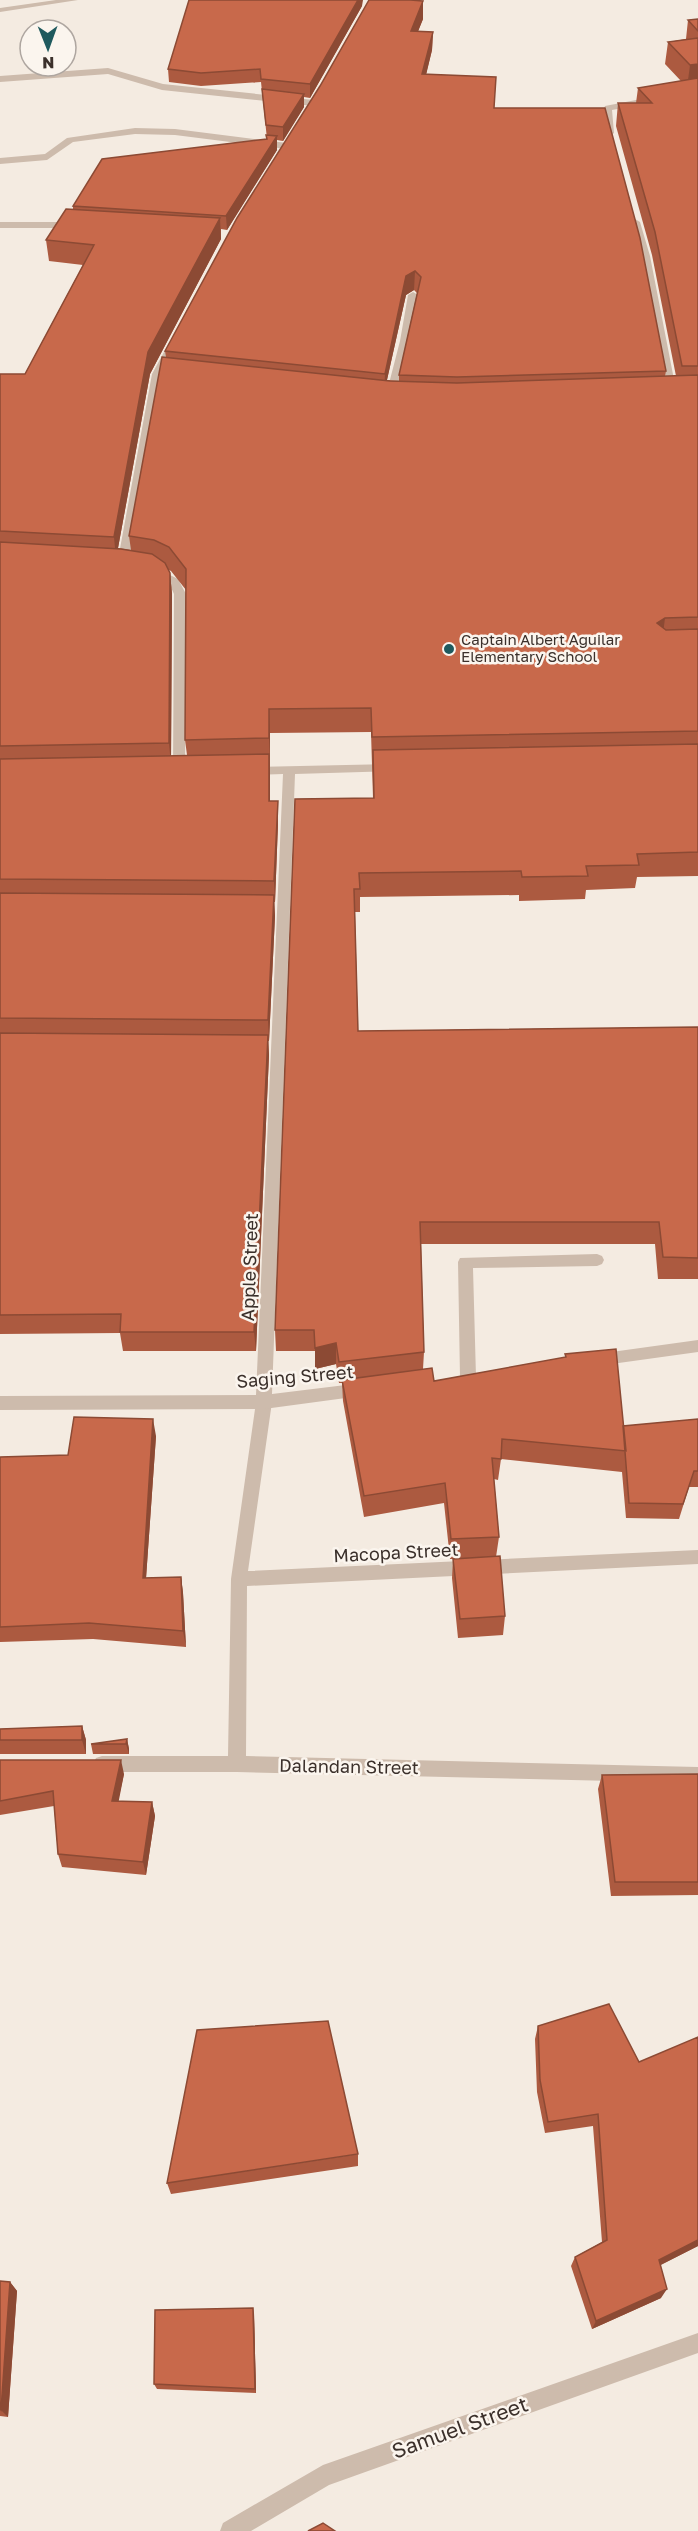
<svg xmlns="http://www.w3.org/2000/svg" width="698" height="2531" viewBox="0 0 698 2531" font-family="'Golos Text',sans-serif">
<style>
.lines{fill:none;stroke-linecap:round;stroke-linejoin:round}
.lane{fill:#cdbbac;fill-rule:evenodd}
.street{fill:#cdbbac;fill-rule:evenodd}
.wall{fill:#ac5a40;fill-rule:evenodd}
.shaded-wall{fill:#8c4a34}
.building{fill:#c8694b;stroke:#8c4a34;stroke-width:1.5}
.poi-dot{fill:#1f5a5e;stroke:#fbf5ee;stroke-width:2}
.labels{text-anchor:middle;stroke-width:5;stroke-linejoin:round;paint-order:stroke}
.far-poi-label{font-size:15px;fill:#3b302b;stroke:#fbf5ee;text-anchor:start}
.street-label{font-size:18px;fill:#3b302b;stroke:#fbf5ee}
.near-street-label{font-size:21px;fill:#3b302b;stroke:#fbf5ee}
</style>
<rect width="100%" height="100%" fill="#f4ebe1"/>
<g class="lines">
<path class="lane" d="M597 1254 602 1256 604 1260 602 1264 597 1266 473 1268 476 1377 474 1382 468 1384 462 1382 460 1377 458 1262 460 1258Z
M264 1395 270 1397 272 1402 248 1571 698 1550V1564L247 1586 246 1756 698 1767V1783L237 1772H102L96 1770 93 1764 96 1758 102 1756H228L231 1579 256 1402 258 1397Z"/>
<path class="street" d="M56 0H78L0 12V8Z
M108 68 163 84 314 100 318 103 314 106 162 90 108 74 0 82V76Z
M698 88V94L612 110 614 133 610 136 606 133 602 114 605 106Z
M135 128 175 129 287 143 292 146 287 149 175 135 135 134 73 142 47 160 0 164V158L45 154 67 138Z
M635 219 640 222 650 256 677 395 672 398 667 395 640 256 630 222Z
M0 222H76L81 225 76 228H0Z
M413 292 418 295 410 341 395 399 390 402 385 399 400 341 408 295Z
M169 349 174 352 162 374 129 565 123 568 117 565 152 374 164 352Z
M154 567 178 579 186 594 185 772 179 776 173 772 174 594 169 583 150 572V568Z
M392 764 398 768 396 771 295 774 272 1394 362 1383 368 1385 370 1390 368 1395 264 1409 0 1410V1396L256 1395 283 774 251 775 245 771 251 767Z
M698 1340V1352L597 1366 592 1365 589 1360 592 1355 597 1354Z
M698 2333V2353L329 2485 251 2531H220L223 2523 323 2465Z"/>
</g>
<path class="wall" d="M423 1V19L418 31 433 32 432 50 426 74 494 108 666 371 665 376H676L652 255 616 126 618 103H636L638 88 681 81 665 64 668 42 686 39 688 20 698 19V876L637 877 635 888 586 890 585 899 519 901V895L360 897V912H355L358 1031 698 1027V1279H658L655 1244H421L424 1352 423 1369 434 1381 565 1358V1354L623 1426 698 1419V1487H689L679 1519 626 1518 622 1472 501 1459 498 1480 494 1479 499 1537 496 1557 505 1616 503 1635 458 1638 452 1578 453 1559H450L444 1503 364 1517 343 1401 342 1383H339L336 1364 315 1369V1351H276L275 1330 295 799 373 798 371 732 270 733V801L278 823 275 902H274L275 916 269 1041H268L269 1055 256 1351H123L120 1333 0 1334V374H25L83 265 49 261 46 240 73 209V206L267 139 261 82 201 86 169 82 168 69 362 6 310 98 304 97V107L283 141 277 140V150L227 230 221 229V239L150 374 118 548 131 550 129 536 166 357 165 351ZM414 290 417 293 399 375V381L387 380 406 295ZM169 570 171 571 186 590 185 740 187 755 171 756 172 594 170 573Z
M156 1436 146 1578 181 1577 183 1593 186 1647 93 1639 0 1642V1457L68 1455Z
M82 1726 86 1740V1754H0V1729Z
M127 1739 129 1749V1754H93L91 1744Z
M0 1760 124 1774 118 1801 152 1802 155 1816 146 1875 62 1867 58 1854 54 1806 0 1815Z
M698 1774V1895L611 1896 598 1789 602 1775Z
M538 2026 698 2246 660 2265 661 2298 592 2329 571 2266 575 2257 602 2242 593 2126 545 2133 537 2092 535 2039Z
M358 2154V2166L171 2194 167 2183Z
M0 2281 10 2282 17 2291 8 2417 0 2416Z
M254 2313 256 2393 157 2389 154 2384Z"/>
<path class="shaded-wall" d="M358 0H363L362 6 310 98V84Z
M423 1V19L411 49V31Z
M433 32 432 50 422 92V74Z
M698 64V79L687 88 690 65Z
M304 94V107L283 141V127Z
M277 136V150L227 230 226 216Z
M220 218 221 239 150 374 116 559 114 537 148 352Z
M415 271 414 290 406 295 384 393 385 374 406 276Z
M170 573 172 594 171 765 169 743Z
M665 618 662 642 657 623Z
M269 709 270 733V762L269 738Z
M269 754 270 775V823L269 801Z
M278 801V823L275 902 274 881Z
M274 895 275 916 269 1041 268 1020Z
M268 1035 269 1055 256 1351 254 1332Z
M336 1343V1364L315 1369V1348Z
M153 1419 156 1436 145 1593 143 1578Z
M181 1577 183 1593 186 1647 183 1631Z
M82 1726 86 1740V1754L82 1740Z
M127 1739 129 1749V1754L126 1744Z
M121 1760 124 1774 116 1815 112 1801Z
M152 1802 155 1816 146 1875 143 1862Z
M698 2240V2246L653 2269 659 2260Z
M10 2282 17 2291 8 2417 1 2410Z
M667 2289 661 2298 592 2329 596 2321Z
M253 2308 254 2313 256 2393 255 2389Z"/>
<path class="building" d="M189 0H358L310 84 261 79 260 69 201 73 168 69Z
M369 0H410L423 1 411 31 433 32 422 74 496 77 494 108H605L640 238 666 371 457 377 399 375 421 277 415 271 406 276 385 374 165 351 237 218 320 86Z
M698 19V31L688 20Z
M698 38V64L690 65 668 42Z
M698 78V366H682L655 232 618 103H652L638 88Z
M262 89 304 94 283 127 266 125Z
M266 135 277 136 226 216 73 206 102 159 267 139Z
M66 209 220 218 148 352 114 537 0 531V374H25L94 245 46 240Z
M162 357 390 381 457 383 698 375V617L665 618 657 623 666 630 698 629V731L372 737 371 708 269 709V738L185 740 186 569 169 547 154 540 129 536Z
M0 542 121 549 152 554 165 563 170 573 169 743 0 746Z
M698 744V852L637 854 639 865 586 866 588 876 522 877 521 871 359 873 360 889H354L358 1031 698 1027V1258L663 1257 659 1222H420L424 1352 339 1362 336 1343 315 1348 314 1330H275L295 799 374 798 373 750Z
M269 754V801H278L274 881 0 879V759Z
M0 893 274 895 268 1020 0 1018Z
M0 1033 268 1035 254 1332H120L121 1314 0 1315Z
M616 1349 626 1451 502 1439 501 1459 492 1458 499 1537 451 1539 445 1483 364 1496 342 1380 432 1368 434 1381 566 1357 565 1354Z
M74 1417 153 1419 143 1578 181 1577 183 1631 89 1623 0 1627V1457L68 1455Z
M698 1419V1471H694L683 1504 629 1503 623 1426Z
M500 1556 505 1616 460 1619 453 1559Z
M82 1726V1740H0V1729Z
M127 1739 126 1744H91Z
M0 1760H121L112 1801 152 1802 143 1862 58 1854 53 1791 0 1801Z
M698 1774V1882H615L602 1775Z
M609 2004 639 2062 698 2037V2240L659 2260 667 2289 596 2321 575 2257 607 2240 598 2114 548 2122 540 2080 538 2026Z
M328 2021 358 2154 167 2183 197 2030Z
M0 2281 10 2282 1 2410 0 2409Z
M253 2308 255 2389 154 2384 155 2310Z
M323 2523 335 2531H308Z"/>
<circle class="poi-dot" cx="449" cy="649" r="6"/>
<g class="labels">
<g class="far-poi-label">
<text x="461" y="645">Captain Albert Aguilar<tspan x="461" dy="17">Elementary School</tspan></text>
</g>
<g class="street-label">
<text transform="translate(250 1267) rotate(-88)" y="6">Apple Street</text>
<text transform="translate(295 1377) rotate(-5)" y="6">Saging Street</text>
<text transform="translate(396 1553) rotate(-3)" y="6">Macopa Street</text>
<text transform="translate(349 1767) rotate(1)" y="6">Dalandan Street</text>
</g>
<g class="near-street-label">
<text transform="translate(460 2428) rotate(-20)" y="7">Samuel Street</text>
</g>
</g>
<g transform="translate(48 48) rotate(179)"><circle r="28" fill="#fbf5ee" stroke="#aea6a0" stroke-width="1.5"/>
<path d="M0-4.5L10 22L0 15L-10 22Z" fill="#1f5a5e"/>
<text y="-9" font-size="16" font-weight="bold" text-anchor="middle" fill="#3b302b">N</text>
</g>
</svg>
